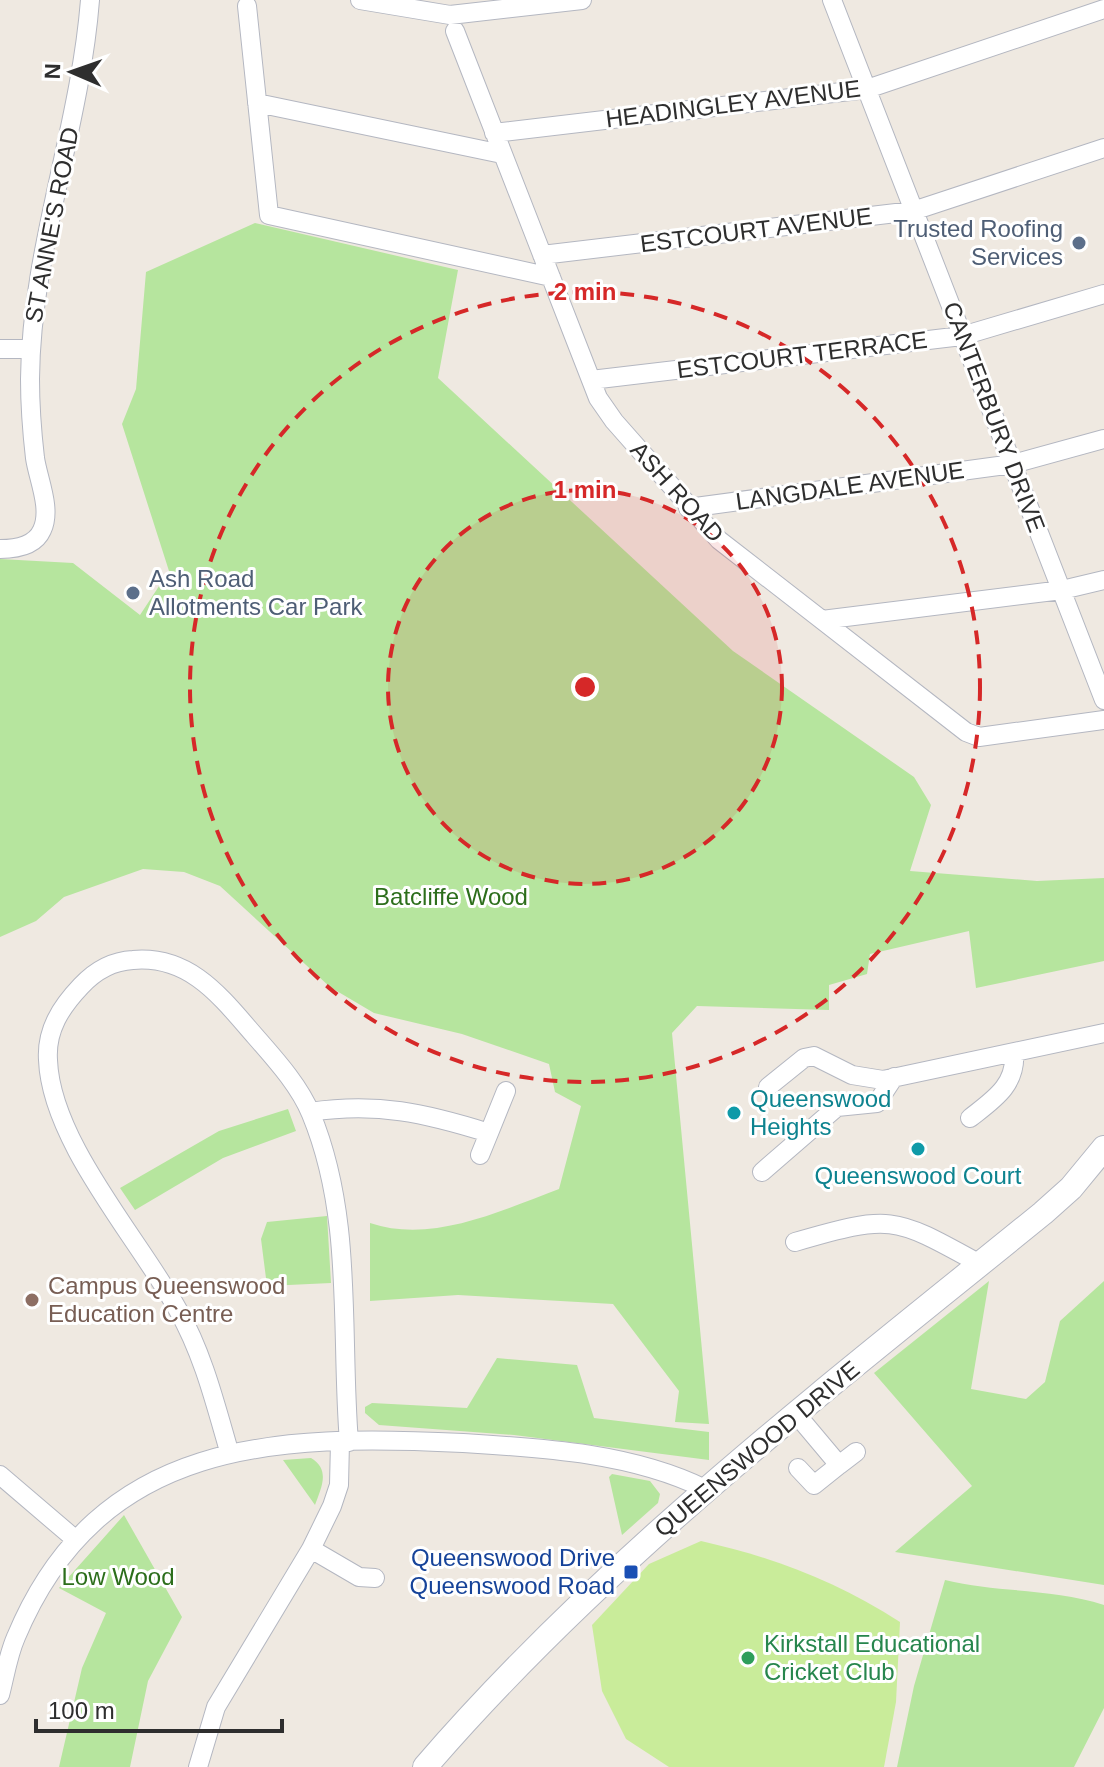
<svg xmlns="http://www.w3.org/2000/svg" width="1104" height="1767" viewBox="0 0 1104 1767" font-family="Helvetica,sans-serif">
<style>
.green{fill:#b6e59e}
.pitch{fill:#c9ec9a}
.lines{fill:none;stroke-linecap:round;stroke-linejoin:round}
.street-casing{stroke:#b4b7c1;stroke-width:20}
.secondary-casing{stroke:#b4b7c1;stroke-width:26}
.street{stroke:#fff;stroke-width:18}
.secondary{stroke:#fff;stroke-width:24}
.ring{fill:none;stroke:#d62828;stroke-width:4;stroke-dasharray:14 10}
.service-dot{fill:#5c6f8a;stroke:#fff;stroke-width:3}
.culture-dot{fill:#0f9aa8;stroke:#fff;stroke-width:3}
.education-dot{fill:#8d6e63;stroke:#fff;stroke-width:3}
.transit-dot{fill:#1a4fb4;stroke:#fff;stroke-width:3}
.leisure-dot{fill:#2e9e5b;stroke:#fff;stroke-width:3}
.labels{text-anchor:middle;stroke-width:6;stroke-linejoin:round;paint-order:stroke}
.street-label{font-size:24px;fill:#2e2e2e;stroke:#fff}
.service-label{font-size:24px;fill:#4e5e75;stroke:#fff;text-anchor:end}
.park-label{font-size:24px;fill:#2c6e1b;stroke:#fff}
.culture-label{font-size:24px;fill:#0d838f;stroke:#fff;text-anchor:start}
.education-label{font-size:24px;fill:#785e54;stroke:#fff;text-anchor:start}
.transit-label{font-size:24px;fill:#164399;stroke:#fff;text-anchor:end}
.leisure-label{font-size:24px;fill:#27864d;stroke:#fff;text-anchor:start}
.centre{fill:#d62828;stroke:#fff;stroke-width:4}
.ring-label{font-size:24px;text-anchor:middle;font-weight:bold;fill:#d62828;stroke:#fff;stroke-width:6;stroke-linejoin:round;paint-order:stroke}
</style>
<rect width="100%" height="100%" fill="#efe9e1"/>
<path class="green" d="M255 223 458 270 438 378 733 651 914 777 931 805 910 871 1037 881 1104 878V961L976 988 969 931 870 954 867 974 829 985V1010L697 1006 672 1033 709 1424 675 1422 679 1391 613 1304 458 1295 370 1301V1223C432 1244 500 1211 559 1189L581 1106 555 1092 549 1064 462 1034 374 1013 330 987 220 886 184 872 143 869 64 897 36 921 0 937V559L73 563 140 615 169 571 122 424 136 389 146 272Z
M288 1109 296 1131 223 1158 135 1210 120 1188 219 1131Z
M327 1216 331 1283 267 1286 261 1239 267 1222Z
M989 1281 971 1389 1026 1399 1045 1382 1060 1321 1104 1281V1585L895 1552 972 1486 874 1373Z
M497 1358 577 1365 594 1418 709 1432V1460L514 1435 379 1425 365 1413V1407L372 1403 467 1408Z
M311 1458C331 1470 321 1488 315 1505L283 1460Z
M612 1474 650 1481 660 1494 658 1503 622 1535 609 1477Z
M124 1515 182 1617 148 1681 130 1767H59L82 1668 106 1613 59 1588Z
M945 1580C997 1593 1053 1588 1104 1605V1708L1074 1767H897L914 1686Z"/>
<path class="pitch" d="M701 1541C776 1558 835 1581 900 1622L896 1702 884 1767H669L626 1739 602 1691 592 1625 649 1564Z"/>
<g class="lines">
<g class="street-casing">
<path id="street" d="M360 0 450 15 582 0
M832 0 1104 700
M247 6 269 215 551 277
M455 31 598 398 614 421 719 540 966 732 979 737 1104 720
M257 103 502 154
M494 133 867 89 1104 9
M542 255 913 211 1104 148
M0 349H31
M591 380 962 336 1104 294
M688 508 1013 464 1104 439
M0 549C15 549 35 546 42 530 52 509 38 479 35 458 32 432 30 405 30 379 31 250 80 128 90 0
M822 620 1062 590 1104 580
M768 1087 804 1058 814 1056 852 1075 883 1080 1104 1033
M310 1112C377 1102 425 1113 489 1133L480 1155
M970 1118C993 1100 1017 1085 1014 1052
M489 1133 506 1091
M762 1172 837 1107 877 1103 894 1077
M795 1242C892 1214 893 1216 980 1264
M797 1415 839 1465 814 1485 798 1468
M229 1451C215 1403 203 1354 178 1310 139 1239 51 1142 48 1060 46 1030 61 1007 81 986 95 971 113 961 133 960 190 955 221 997 255 1036 275 1059 299 1085 311 1114 354 1218 340 1332 349 1442
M839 1465 856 1452
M0 1475 76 1540
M311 1549 359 1577 375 1578
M0 1695C5 1676 8 1655 16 1637 99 1438 277 1434 463 1443 543 1448 632 1453 705 1489
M198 1767 216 1707 311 1549 332 1506 339 1485 340 1442"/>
</g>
<g class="secondary-casing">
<path id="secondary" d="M425 1767C606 1557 829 1387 1043 1213L1071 1188 1104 1148"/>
</g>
<use href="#street" class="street"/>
<use href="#secondary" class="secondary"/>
</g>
<circle cx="585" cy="687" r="197" fill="#d62828" fill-opacity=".12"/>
<g class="ring">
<circle cx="585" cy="687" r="197"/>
<circle cx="585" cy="687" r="395"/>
</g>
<g class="service-dot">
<circle cx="1079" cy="243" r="8"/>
<circle cx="133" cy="593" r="8"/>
</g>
<g class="culture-dot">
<circle cx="734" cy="1113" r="8"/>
<circle cx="918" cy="1149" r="8"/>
</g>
<circle class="education-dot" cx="32" cy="1300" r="8"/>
<rect class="transit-dot" x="623" y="1564" width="16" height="16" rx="4"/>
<circle class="leisure-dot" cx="748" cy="1658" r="8"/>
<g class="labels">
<g class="street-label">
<text transform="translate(733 104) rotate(-7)" y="8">HEADINGLEY AVENUE</text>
<text transform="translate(52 225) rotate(-79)" y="8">ST ANNE'S ROAD</text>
<text transform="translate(756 230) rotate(-7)" y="8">ESTCOURT AVENUE</text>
<text transform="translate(802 355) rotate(-7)" y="8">ESTCOURT TERRACE</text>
<text transform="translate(994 417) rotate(69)" y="8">CANTERBURY DRIVE</text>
<text transform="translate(850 486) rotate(-8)" y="8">LANGDALE AVENUE</text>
<text transform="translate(677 492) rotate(48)" y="8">ASH ROAD</text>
<text transform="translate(757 1449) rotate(-40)" y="8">QUEENSWOOD DRIVE</text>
</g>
<g class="service-label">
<text x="1063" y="237">Trusted Roofing<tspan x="1063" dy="28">Services</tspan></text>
<text x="149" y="587" text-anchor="start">Ash Road<tspan x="149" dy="28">Allotments Car Park</tspan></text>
</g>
<g class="park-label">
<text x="451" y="905">Batcliffe Wood</text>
<text x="118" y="1585">Low Wood</text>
</g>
<g class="culture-label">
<text x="750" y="1107">Queenswood<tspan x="750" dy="28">Heights</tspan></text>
<text x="918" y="1184" text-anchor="middle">Queenswood Court</text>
</g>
<g class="education-label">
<text x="48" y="1294">Campus Queenswood<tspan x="48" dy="28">Education Centre</tspan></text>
</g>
<g class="transit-label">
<text x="615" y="1566">Queenswood Drive<tspan x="615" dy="28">Queenswood Road</tspan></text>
</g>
<g class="leisure-label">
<text x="764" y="1652">Kirkstall Educational<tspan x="764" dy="28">Cricket Club</tspan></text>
</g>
</g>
<circle cx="585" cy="687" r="12" class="centre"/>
<g class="ring-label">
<text x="585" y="300">2 min</text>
<text x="585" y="498">1 min</text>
</g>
<g transform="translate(72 72) rotate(272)" stroke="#ffffff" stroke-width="6" paint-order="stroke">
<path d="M0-6L14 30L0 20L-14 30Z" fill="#2e2e2e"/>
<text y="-12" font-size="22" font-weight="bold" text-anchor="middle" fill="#2e2e2e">N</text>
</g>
<path d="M36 1719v12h246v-12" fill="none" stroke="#2e2e2e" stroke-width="4"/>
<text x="48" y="1719" font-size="24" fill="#2e2e2e" stroke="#ffffff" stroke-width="6" paint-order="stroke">100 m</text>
</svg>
